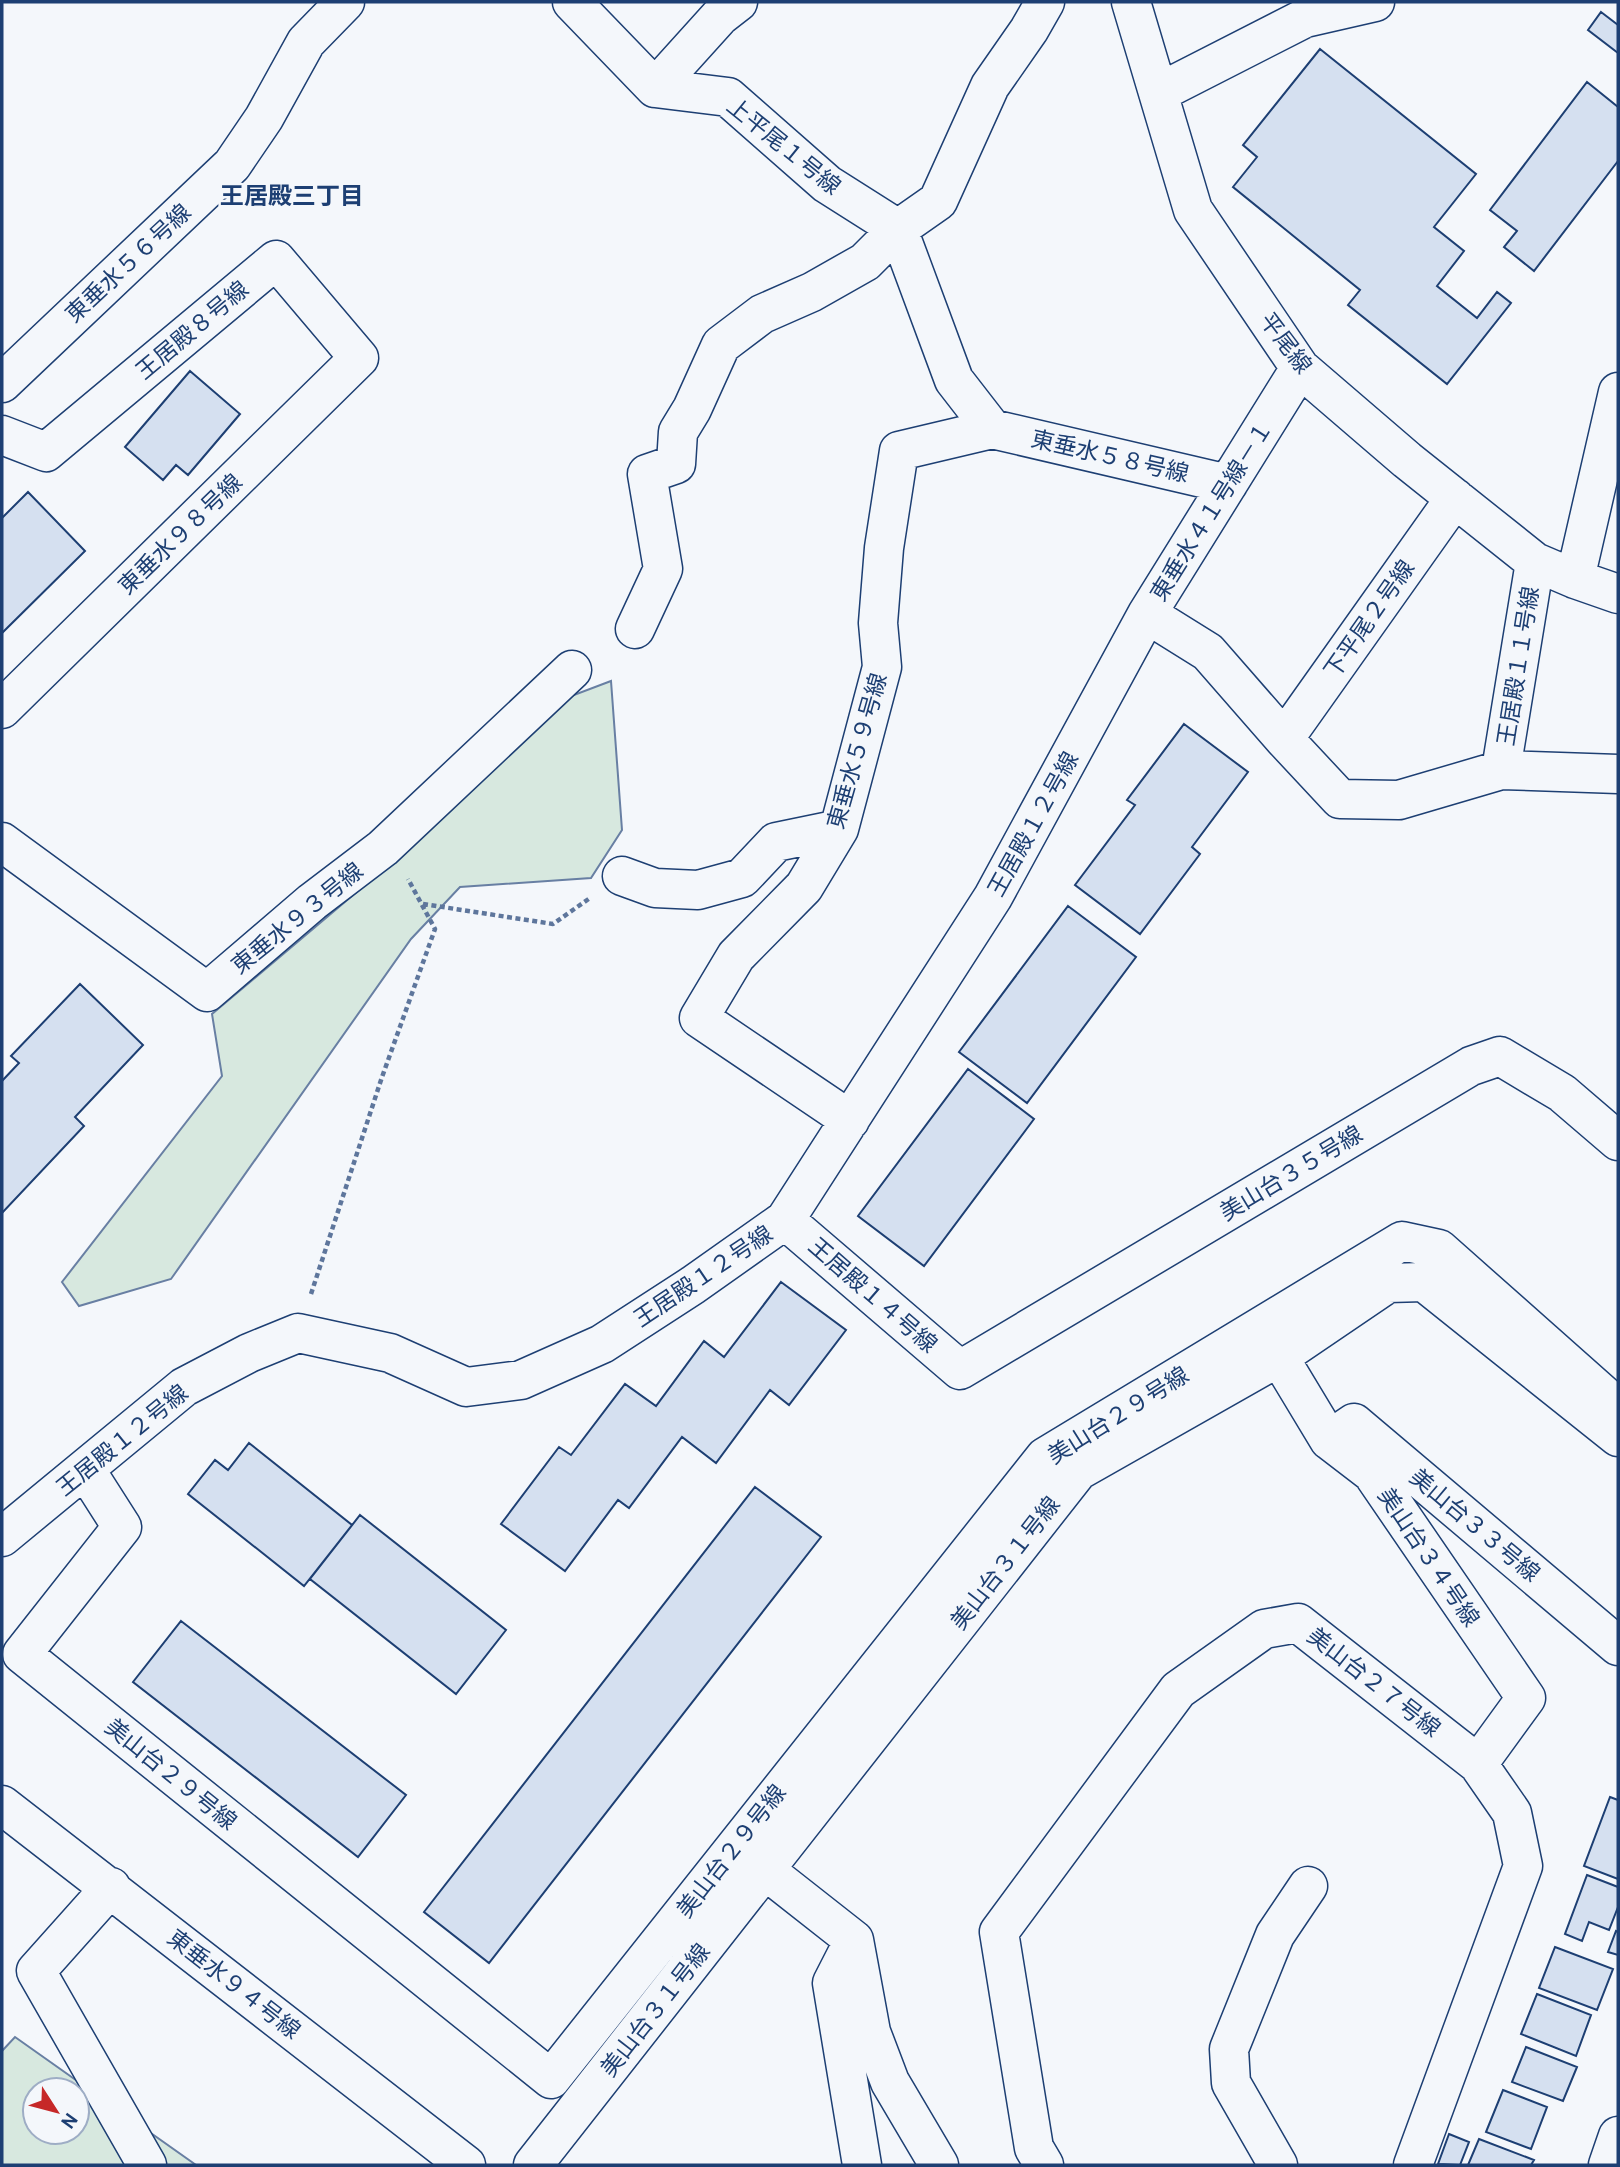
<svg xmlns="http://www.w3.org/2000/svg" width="1620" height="2167" viewBox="0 0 1620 2167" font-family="Cabin,'Noto Sans JP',sans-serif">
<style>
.green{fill:#d7e8df;stroke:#687fa3;stroke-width:2;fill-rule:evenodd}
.building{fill:#d5e0f0;stroke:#1d3f73;stroke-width:2}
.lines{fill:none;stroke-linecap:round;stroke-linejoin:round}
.minor-casing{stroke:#1d3f73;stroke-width:41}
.path{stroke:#5e769c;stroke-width:4.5;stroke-dasharray:5 3.5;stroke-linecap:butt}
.minor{stroke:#f4f7fb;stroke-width:38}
.labels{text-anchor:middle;stroke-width:5;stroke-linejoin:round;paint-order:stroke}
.street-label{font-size:23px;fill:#1d3f73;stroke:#f4f7fb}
.neighbourhood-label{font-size:24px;font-weight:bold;fill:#1d3f73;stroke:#f4f7fb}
</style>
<rect width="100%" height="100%" fill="#f4f7fb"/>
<path class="green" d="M611 681 622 830 591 878 460 887 411 939 171 1279 79 1306 62 1282 222 1076 212 1014 378 874 550 704Z
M15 2037 196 2165H2V2051ZM35 2090H77V2132H35Z"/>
<path class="building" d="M1601 12 1618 25V53L1588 30Z
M1320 49 1476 174 1434 227 1464 251 1437 286 1477 318 1497 292 1511 303 1447 384 1348 305 1360 290 1233 187 1257 157 1243 145Z
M1587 82 1618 107V161L1534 271 1504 247 1517 231 1490 210Z
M190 371 240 414 188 475 176 465 163 480 125 447Z
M28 492 85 551 2 633V518Z
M1184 724 1248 772 1192 847 1200 854 1140 934 1075 885 1135 805 1127 800Z
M1068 906 1136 957 1027 1103 959 1052Z
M80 984 143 1045 75 1117 84 1126 2 1213V1081L19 1063 11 1056Z
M968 1069 1034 1119 924 1266 858 1216Z
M781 1282 846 1330 789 1405 770 1390 716 1463 682 1437 629 1508 618 1500 565 1571 501 1524 559 1447 571 1455 625 1384 656 1406 704 1341 724 1357Z
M249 1443 352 1525 304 1586 188 1494 215 1460 228 1470Z
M755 1487 821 1537 489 1963 424 1912Z
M360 1515 506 1630 456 1694 310 1579Z
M181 1621 406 1795 358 1857 133 1682Z
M1610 1797 1618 1800V1879L1584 1866Z
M1587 1875 1618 1887V1907L1609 1930 1589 1922 1582 1941 1565 1934Z
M1616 1931 1618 1932V1955L1608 1952Z
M1555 1947 1613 1969 1597 2010 1539 1988Z
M1537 1994 1591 2015 1576 2056 1521 2034Z
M1526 2047 1577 2067 1563 2101 1512 2082Z
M1503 2090 1547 2107 1531 2149 1486 2132Z
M1449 2134 1469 2142 1460 2165 1438 2164Z
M1479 2139 1534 2160 1531 2165H1468Z"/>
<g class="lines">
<g class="minor-casing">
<path id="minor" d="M572 2 655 88 728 97 827 184 898 229 954 380 992 429
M1131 2 1193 210 1300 368 1407 460 1535 562 1575 579 1618 594
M655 88 720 16 738 2
M1158 93 1305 18 1375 2
M2 383 232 165 264 118 306 42 345 2
M2 435 46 452 276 260 359 358 2 709
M1575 579 1618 392
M1147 614 1208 652 1284 739 1340 799 1399 800 1501 770 1618 774
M635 629 663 569 647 474 676 464 678 432 692 409 721 345 762 314 812 292 865 262 898 229 938 201 990 86 1029 30 1045 2
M1284 739 1455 498
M1501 770 1535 562
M2 842 207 992 312 902 383 848 572 670
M622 876 655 888 698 890 742 878 776 842 839 829
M850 1120 699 1018 736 956 804 887 839 829 882 667 878 623 884 548 899 451 992 429 1228 484
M785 1220 960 1370 1471 1066 1500 1056 1562 1093 1618 1141
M1279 1357 1329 1440 1372 1473 1526 1698 1478 1764
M1329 1440 1354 1423 1618 1646
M85 1469 122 1527 22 1654 551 2079 1045 1457 1402 1241 1439 1249 1618 1408
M2 1537 184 1387 249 1353 298 1333 390 1353 466 1387 521 1380 602 1344 693 1285 785 1220 993 897 1147 614 1300 368
M2 1805 466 2165
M765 1870 854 1940 871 2032 890 2082 939 2165
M111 1887 36 1971 147 2165
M854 1940 832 1983 862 2165
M533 2165 1078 1471 1279 1357 1388 1283 1424 1282 1618 1437
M1044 2165 1034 2148 999 1932 1178 1690 1264 1629 1298 1623 1478 1764 1512 1813 1523 1866 1413 2165
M1278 2165 1231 2083 1229 2049 1275 1935 1308 1886
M1608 2165 1618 2136"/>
</g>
<path class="path" d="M423 904 553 924 590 898
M311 1294 382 1077 435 929 408 879"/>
<use href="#minor" class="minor"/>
</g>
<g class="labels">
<g class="street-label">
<text transform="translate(784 146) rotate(39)" y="8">上平尾１号線</text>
<text transform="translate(128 263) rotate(-43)" y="8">東垂水５６号線</text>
<text transform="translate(192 330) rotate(-40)" y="8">王居殿８号線</text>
<text transform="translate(1286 343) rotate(53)" y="8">平尾線</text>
<text transform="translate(1110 456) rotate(13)" y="8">東垂水５８号線</text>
<text transform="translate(1211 511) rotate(-58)" y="8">東垂水４１号線－１</text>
<text transform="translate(180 534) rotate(-44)" y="8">東垂水９８号線</text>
<text transform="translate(1369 619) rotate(-55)" y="8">下平尾２号線</text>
<text transform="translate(1518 666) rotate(-81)" y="8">王居殿１１号線</text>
<text transform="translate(857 751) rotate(-74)" y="8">東垂水５９号線</text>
<text transform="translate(1033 824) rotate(-61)" y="8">王居殿１２号線</text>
<text transform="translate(297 918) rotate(-39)" y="8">東垂水９３号線</text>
<text transform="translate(1291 1173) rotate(-31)" y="8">美山台３５号線</text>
<text transform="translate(703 1276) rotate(-34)" y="8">王居殿１２号線</text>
<text transform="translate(873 1295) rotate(41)" y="8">王居殿１４号線</text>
<text transform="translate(1118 1415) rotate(-32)" y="8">美山台２９号線</text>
<text transform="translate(122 1440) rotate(-39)" y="8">王居殿１２号線</text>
<text transform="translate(1475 1525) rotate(40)" y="8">美山台３３号線</text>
<text transform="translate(1429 1557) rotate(56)" y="8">美山台３４号線</text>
<text transform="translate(1005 1563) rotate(-52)" y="8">美山台３１号線</text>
<text transform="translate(1374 1682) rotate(38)" y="8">美山台２７号線</text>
<text transform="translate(171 1774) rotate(39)" y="8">美山台２９号線</text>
<text transform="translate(731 1851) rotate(-52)" y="8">美山台２９号線</text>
<text transform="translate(234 1984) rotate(38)" y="8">東垂水９４号線</text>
<text transform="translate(655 2010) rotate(-52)" y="8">美山台３１号線</text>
</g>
<g class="neighbourhood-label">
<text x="292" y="204">王居殿三丁目</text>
</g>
</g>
<rect width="1620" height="2167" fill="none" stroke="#1d3f73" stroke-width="7"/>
<g transform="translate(56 2111) rotate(126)"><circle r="33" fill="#f4f7fb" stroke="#9eadc5" stroke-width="2"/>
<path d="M0-5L12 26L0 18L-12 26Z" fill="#c62828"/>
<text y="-10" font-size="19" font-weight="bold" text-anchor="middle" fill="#1d3f73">N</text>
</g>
</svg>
